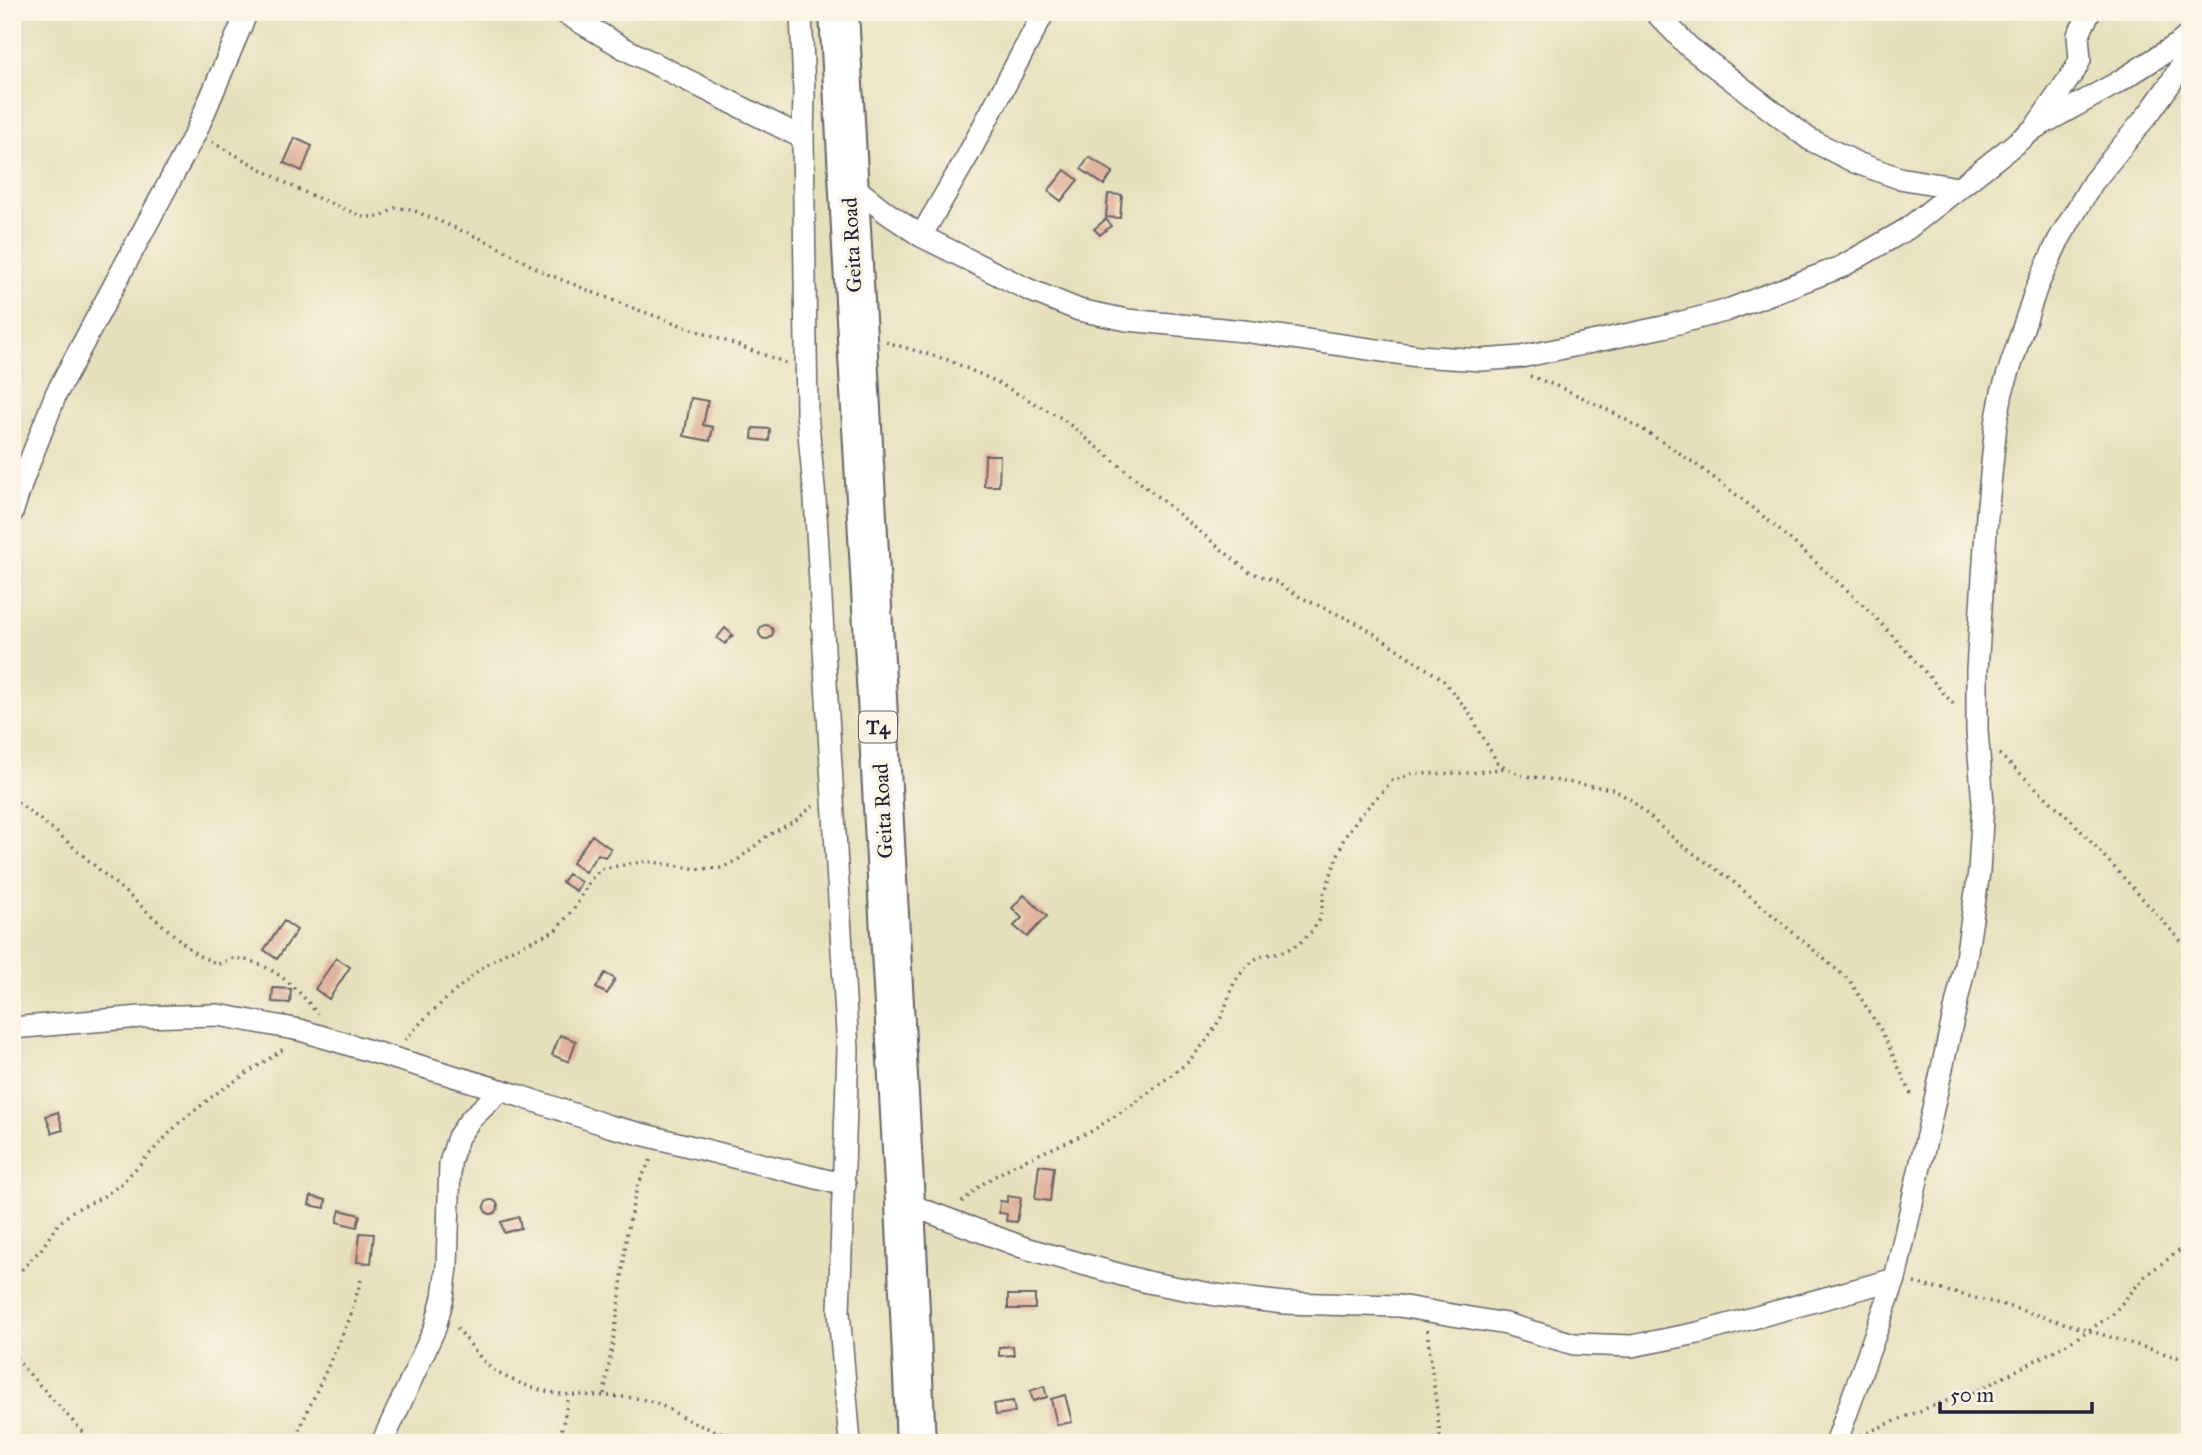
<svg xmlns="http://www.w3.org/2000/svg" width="2202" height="1455" viewBox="0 0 2202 1455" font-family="'IM FELL Great Primer',serif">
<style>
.building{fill:#e1b29d}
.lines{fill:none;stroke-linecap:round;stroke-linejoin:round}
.street-casing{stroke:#676468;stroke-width:24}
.highway-casing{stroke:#676468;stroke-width:42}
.path{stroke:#676468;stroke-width:3.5;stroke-dasharray:2 5;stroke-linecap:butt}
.street{stroke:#fff;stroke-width:21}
.highway{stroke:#fff;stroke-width:38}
.labels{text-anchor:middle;stroke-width:7;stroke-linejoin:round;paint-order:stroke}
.shield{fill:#fcf5e5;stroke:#63616e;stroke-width:2}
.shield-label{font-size:19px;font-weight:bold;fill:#22223b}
.street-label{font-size:21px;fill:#22223b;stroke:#fcf5e5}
</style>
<rect width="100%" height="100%" fill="#fcf5e5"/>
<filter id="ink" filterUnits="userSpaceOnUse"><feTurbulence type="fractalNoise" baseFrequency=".0143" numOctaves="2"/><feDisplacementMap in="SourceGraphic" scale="14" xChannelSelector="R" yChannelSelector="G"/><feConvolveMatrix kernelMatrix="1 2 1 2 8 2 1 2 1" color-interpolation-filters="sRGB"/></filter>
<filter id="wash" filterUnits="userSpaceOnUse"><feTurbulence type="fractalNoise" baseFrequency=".00686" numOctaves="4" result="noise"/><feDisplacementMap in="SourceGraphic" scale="28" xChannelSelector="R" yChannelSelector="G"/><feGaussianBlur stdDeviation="1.57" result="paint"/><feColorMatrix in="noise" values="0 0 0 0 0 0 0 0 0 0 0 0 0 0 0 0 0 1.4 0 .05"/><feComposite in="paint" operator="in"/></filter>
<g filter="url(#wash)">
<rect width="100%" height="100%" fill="#e6dfbb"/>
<g id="blocks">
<path class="building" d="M295 138 312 146 302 171 284 163Z
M1089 157 1113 172 1104 185 1081 169Z
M1065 170 1078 180 1061 201 1048 191Z
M1108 194 1122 195 1120 218 1106 217Z
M1106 219 1111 226 1100 235 1094 229Z
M691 398 708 401 703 425 713 427 710 441 684 436Z
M753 428 770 429 769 441 752 439Z
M985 455H1000L999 486H984Z
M759 632a7 7 0 1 1 14 0a7 7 0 1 1-14 0Z
M725 628 733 635 725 644 717 638Z
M592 835 611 849 605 857 598 854 585 872 572 863Z
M568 874 581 882 576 891 562 882Z
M1024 895 1047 916 1027 937 1014 926 1022 918 1012 908Z
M284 921 297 930 277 959 264 950Z
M336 958 350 967 329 999 315 989Z
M605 973 615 979 607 994 596 988Z
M273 988 291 989 290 1003 272 1002Z
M560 1035 576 1041 569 1062 552 1055Z
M58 1112 63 1130 52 1133 46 1116Z
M1039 1165 1054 1167 1050 1201 1035 1199Z
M311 1196 326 1200 325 1208 309 1205Z
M1007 1196 1021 1198 1017 1222 1006 1221 1007 1214 999 1213 1000 1201 1007 1202Z
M484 1207a7 7 0 1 1 14 0a7 7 0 1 1-14 0Z
M340 1210 360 1215 357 1227 337 1222Z
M519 1217 521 1228 504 1233 501 1222Z
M360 1233 374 1234 371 1263 357 1262Z
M1008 1295H1035V1309H1008Z
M1013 1346 1014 1355 999 1356V1347Z
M1044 1386 1047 1397 1033 1401 1030 1391Z
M1065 1395 1072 1422 1057 1425 1051 1399Z
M1013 1401 1015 1412 996 1415 994 1404Z"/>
</g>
</g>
<g filter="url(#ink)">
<use href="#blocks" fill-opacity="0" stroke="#676468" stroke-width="2"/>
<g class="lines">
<g class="street-casing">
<path id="street" d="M563 12 627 50 803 138
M801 12 804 93 803 138 807 413 815 499 848 1049 839 1312 850 1443
M1655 12 1689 47 1809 139 1857 163 1899 178 1958 188
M2038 123 2075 70 2080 60 2078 35 2090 12
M849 183 887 213 921 236 1027 289 1079 310 1127 320 1244 331 1418 356 1482 360 1521 357 1663 327 1725 311 1841 267 1907 229 2035 128 2115 84 2178 44 2190 34
M921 236 967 157 1044 12
M12 513 23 479 56 394 196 132 247 12
M12 1028 141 1017 218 1015 300 1030 520 1096 609 1126 845 1185
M905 1203 1025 1248 1147 1282 1216 1295 1284 1303 1399 1306 1506 1324 1574 1344 1632 1346 1698 1333 1895 1279
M382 1443 435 1328 443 1297 447 1267 450 1163 458 1137 470 1120 501 1090
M1836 1443 1895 1279 1965 965 1979 872 1983 803 1977 731V670L1987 515 1996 424 2002 392 2036 289 2058 241 2093 182 2150 112 2170 84 2190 50"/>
</g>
<g class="highway-casing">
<path id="highway" d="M839 12 905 1203 916 1443"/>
</g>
<path class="path" d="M212 142 297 189 363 217H381L395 208 410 209 489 242 545 273 630 307 787 363
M886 342 948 360 995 381 1063 419 1249 572 1275 581 1300 597 1361 625 1442 679 1469 712 1497 762 1507 768 1520 775 1613 789 1631 800 1680 844 1730 879 1850 981 1882 1032 1913 1098
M1530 376C1641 415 1737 490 1823 569 1840 584 1858 599 1874 616 1902 645 1929 677 1956 707
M1999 754 2074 823 2190 951
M12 798 55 831 197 955 218 964C223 963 228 959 234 959 266 958 301 990 317 1014
M405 1040 427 1016 480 969 508 951 555 931 576 906 590 880 601 869 646 861 698 869 722 868 739 859 767 836 796 820 813 806
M962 1202 982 1184 1014 1165 1092 1131 1135 1103 1187 1063 1207 1040 1222 1016 1234 983 1245 968 1258 957 1285 951 1299 944 1313 930 1320 919 1324 894 1344 838 1358 818 1392 781 1411 774 1469 773 1507 768
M12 1280 42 1248 58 1224 73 1211 101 1198 121 1184 179 1123 217 1093 285 1048
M1914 1283 2004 1305 2190 1361
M457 1328C471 1343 481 1364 500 1374 521 1385 548 1394 572 1395 597 1396 621 1395 646 1400 664 1404 678 1416 694 1423 738 1441 784 1444 830 1440
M1427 1330 1441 1443
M12 1352 22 1366 93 1443
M604 1394 619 1305 627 1231 637 1187 652 1157
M1861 1435 1937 1404 1975 1392 2069 1343 2112 1315 2146 1275 2190 1243
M293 1443 350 1318 362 1276
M562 1443 560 1438 569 1395"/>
<use href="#street" class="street"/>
<use href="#highway" class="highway"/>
</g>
</g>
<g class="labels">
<rect class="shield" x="859" y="711.5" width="38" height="31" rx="5"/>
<g class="shield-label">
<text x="878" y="734">T4</text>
</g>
<g class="street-label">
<text transform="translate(852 245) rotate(-93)" y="7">Geita Road</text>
<text transform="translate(883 811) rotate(-93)" y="7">Geita Road</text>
</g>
</g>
<rect width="2202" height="1455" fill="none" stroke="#fcf5e5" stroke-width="42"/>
<path d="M1940 1402v10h152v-10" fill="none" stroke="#22223b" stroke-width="3.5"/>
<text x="1950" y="1402" font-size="21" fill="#22223b" stroke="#fcf5e5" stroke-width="5" paint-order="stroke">50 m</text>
</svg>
